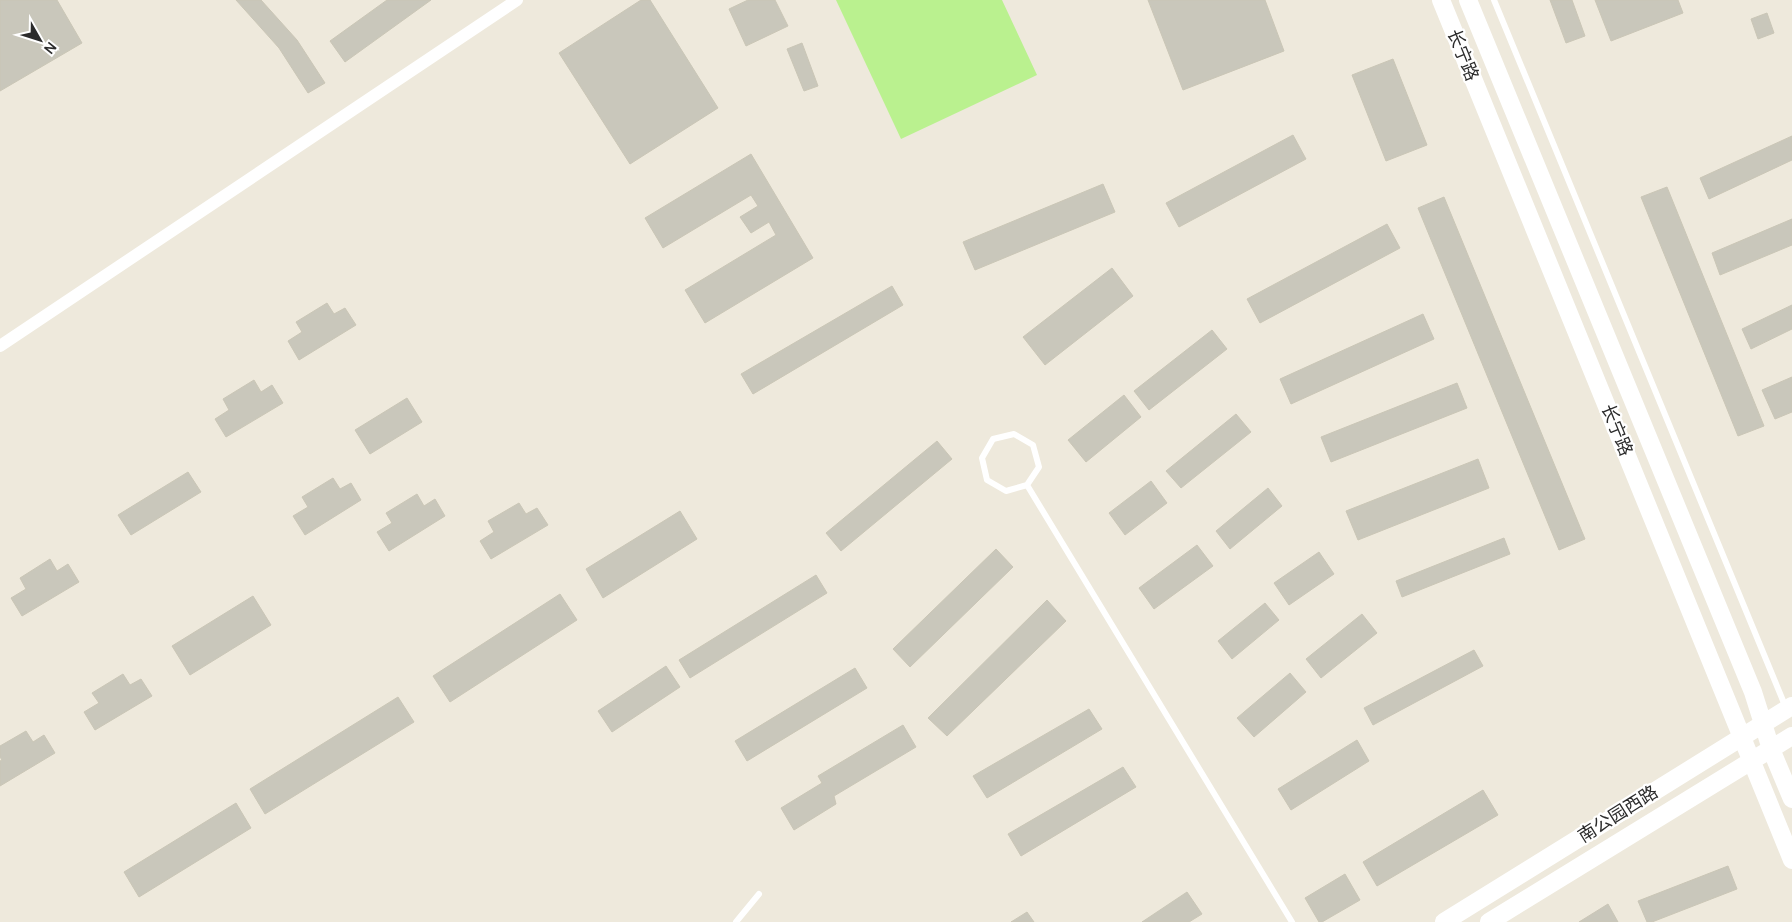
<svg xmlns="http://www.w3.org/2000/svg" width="1792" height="922" viewBox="0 0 1792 922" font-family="Manrope,'Noto Sans SC',sans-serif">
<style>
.pitch{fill:#baf18f}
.building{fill:#c9c7bb;stroke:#cac6b6}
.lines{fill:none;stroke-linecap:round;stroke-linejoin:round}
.service{stroke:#fff;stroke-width:6}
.minor{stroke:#fff;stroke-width:12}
.secondary{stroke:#fff;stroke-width:18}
.labels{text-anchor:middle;stroke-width:4.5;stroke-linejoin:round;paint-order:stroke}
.street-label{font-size:18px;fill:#2b2b2b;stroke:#fff}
</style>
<rect width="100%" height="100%" fill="#eee9dc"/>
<path class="pitch" d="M836 0H1002L1037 75 901 139Z"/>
<path class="building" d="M0 0H57L82 43 0 91Z
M236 0H261L297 40 325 83 308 93 279 48Z
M387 0H431L345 62 330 41Z
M641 0H650L718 108 630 164 559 53Z
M748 0H775L788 26 746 46 729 9Z
M1148 0H1265L1284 51 1183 90Z
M1550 0H1572L1585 36 1566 43Z
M1595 0H1678L1683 13 1611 41Z
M1767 13 1774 33 1758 39 1751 19Z
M802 43 818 86 804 91 787 49Z
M1393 59 1427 145 1386 161 1352 75Z
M1293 135 1306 159 1179 227 1166 203Z
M1792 136V160L1709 199 1700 178Z
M751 154 813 258 705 323 685 290 776 235 769 222 751 233 740 217 758 206 751 195 663 248 645 218Z
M1103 184 1115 212 975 270 963 242Z
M1667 187 1764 426 1738 436 1641 197Z
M1444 197 1585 539 1559 550 1418 208Z
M1792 219V245L1720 275 1712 253Z
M1387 224 1400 248 1260 323 1247 299Z
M1112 268 1133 296 1045 365 1023 337Z
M892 286 903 305 753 394 741 374Z
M327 303 334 314 345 308 356 325 299 360 288 341 302 332 296 322Z
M1792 305V329L1751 349 1742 329Z
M1423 314 1434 339 1291 404 1280 379Z
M1212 330 1227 349 1149 410 1134 391Z
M1792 377V412L1775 419 1762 390Z
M254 380 261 392 272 385 283 403 226 437 215 419 229 410 223 399Z
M1457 383 1467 408 1331 462 1321 437Z
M1124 395 1141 417 1086 462 1068 440Z
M407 398 422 422 370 454 355 430Z
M1236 414 1251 432 1181 488 1166 471Z
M937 441 952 459 841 551 826 533Z
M1478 459 1489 488 1358 540 1346 511Z
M188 472 201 492 131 535 118 515Z
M333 478 340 489 351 483 361 500 305 535 293 516 308 507 302 497Z
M1151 481 1167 503 1125 535 1109 513Z
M1268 488 1282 506 1230 549 1216 531Z
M417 494 424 506 435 499 445 516 389 551 377 532 392 523 386 513Z
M519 503 526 514 537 508 548 525 491 559 480 541 494 532 488 521Z
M680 511 697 539 603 598 586 569Z
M1504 538 1510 554 1402 597 1396 581Z
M1197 545 1213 566 1154 609 1139 588Z
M996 549 1013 567 910 667 893 649Z
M1319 552 1334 574 1289 605 1274 583Z
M50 559 57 571 68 564 79 582 22 616 11 598 26 589 20 578Z
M816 575 827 593 690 678 679 660Z
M560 594 577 620 450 702 433 676Z
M253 596 271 625 190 675 172 646Z
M1047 600 1066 621 947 736 928 718Z
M1265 603 1279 620 1232 659 1218 641Z
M1362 614 1377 633 1321 678 1306 659Z
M1474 650 1483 666 1373 725 1364 708Z
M666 666 680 687 612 732 598 711Z
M855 668 867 688 747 761 735 741Z
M1290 673 1306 692 1254 737 1237 718Z
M123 674 130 685 141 679 152 696 95 730 84 712 99 703 92 693Z
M398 697 414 722 265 814 250 789Z
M1089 709 1102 729 987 798 973 776Z
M903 725 916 747 834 796 836 804 794 830 781 808 822 783 818 776Z
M26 731 33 742 44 735 55 753 0 786V761L2 760 0 757V746Z
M1357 740 1369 761 1291 810 1278 789Z
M1123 767 1136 787 1021 856 1008 834Z
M1483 790 1498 815 1377 886 1363 862Z
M236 803 251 828 139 897 124 872Z
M1728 866 1737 889 1652 922H1647L1638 901Z
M1345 874 1360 900 1322 922H1319L1305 898Z
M1187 892 1202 914 1189 922H1142Z
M1608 904 1618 922H1579Z
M1027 912 1034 922H1011Z"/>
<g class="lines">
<path class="service" d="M1494 0 1786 708
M1014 434 1033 445 1039 467 1027 485 1006 491 987 480 982 458 993 439Z
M1027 485 1292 922
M736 922 759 894"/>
<path class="minor" d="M0 346 517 0"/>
<path class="secondary" d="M1441 0 1792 860
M1468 0 1753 692 1771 749 1792 799
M1444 922 1792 706
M1489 922 1792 736"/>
</g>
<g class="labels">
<g class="street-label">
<text transform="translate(1463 55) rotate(68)" y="6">长宁路</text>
<text transform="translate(1617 430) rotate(68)" y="6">长宁路</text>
<text transform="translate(1618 814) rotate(-32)" y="6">南公园西路</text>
</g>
</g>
<g transform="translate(40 40) rotate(129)" stroke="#ffffff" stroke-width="4" paint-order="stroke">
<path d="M0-4L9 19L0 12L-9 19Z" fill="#2b2b2b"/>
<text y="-8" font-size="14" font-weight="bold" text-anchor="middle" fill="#2b2b2b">N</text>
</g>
</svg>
